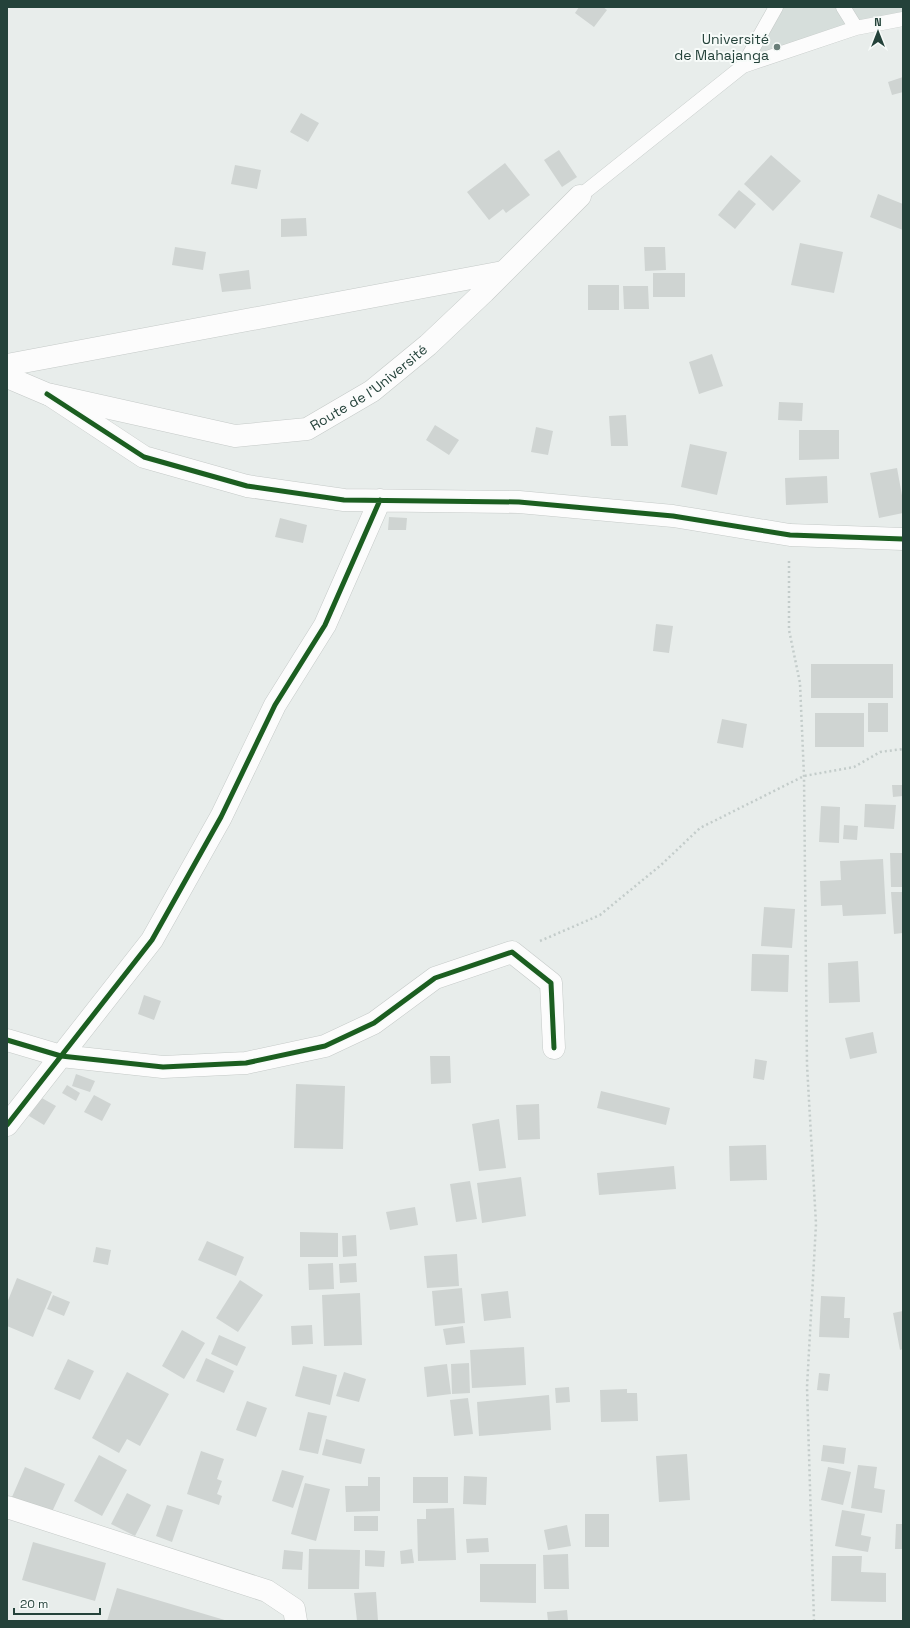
<svg xmlns="http://www.w3.org/2000/svg" width="910" height="1628" viewBox="0 0 910 1628" font-family="'Space Grotesk',sans-serif">
<style>
.built{fill:#d6dedb}
.building{fill:#cfd4d2}
.lines{fill:none;stroke-linecap:round;stroke-linejoin:round}
.service-casing{stroke:#c5cac8;stroke-width:15}
.minor-casing{stroke:#c5cac8;stroke-width:23}
.tertiary-casing{stroke:#c5cac8;stroke-width:23}
.path{stroke:#c3ccca;stroke-width:2.5;stroke-dasharray:2 3;stroke-linecap:butt}
.service{stroke:#fcfcfc;stroke-width:14}
.minor{stroke:#fcfcfc;stroke-width:22}
.tertiary{stroke:#fcfcfc;stroke-width:22}
.cycleway-casing{stroke:#f7fbf9;stroke-width:8}
.cycleway{stroke:#1b5e20;stroke-width:5}
.poi-dot{fill:#697e78;stroke:#f7fbf9;stroke-width:1.5}
.labels{text-anchor:middle;stroke-width:4;stroke-linejoin:round;paint-order:stroke}
.poi-label{font-size:14px;fill:#24423a;stroke:#f7fbf9;text-anchor:end}
.street-label{font-size:14px;fill:#24423a;stroke:#f7fbf9}
</style>
<rect width="100%" height="100%" fill="#e8edeb"/>
<path class="built" d="M776 7H903V19L743 66Z"/>
<path class="building" d="M579 7H603L607 10 594 27 575 13Z
M903 77V92L892 95 888 82Z
M301 113 319 123 308 142 290 132Z
M559 150 577 177 562 187 544 160Z
M771 155 801 181 773 211 744 184Z
M505 163 530 195 506 213 503 209 489 220 467 192Z
M235 165 261 170 257 189 231 184Z
M739 190 756 204 735 229 718 215Z
M878 194 903 204V230L870 217Z
M306 218 307 236 281 237V219Z
M800 243 843 252 834 293 791 285Z
M175 247 206 252 203 270 172 265Z
M644 247H665L666 270 645 271Z
M249 270 251 289 222 292 219 274Z
M653 273H685V297H653Z
M588 285H619V310H588Z
M623 286H648L649 309H624Z
M712 354 723 386 699 394 689 362Z
M779 402 803 403 802 421 778 420Z
M626 415 628 446H611L609 416Z
M435 425 459 440 449 455 426 440Z
M536 427 553 431 548 455 531 452Z
M799 430H839V459L799 460Z
M690 444 727 452 717 495 681 487Z
M897 468 903 501V513L879 518 870 473Z
M827 476 828 503 786 505 785 478Z
M389 517 407 518 406 530H388Z
M280 518 307 525 303 543 275 537Z
M656 624 673 626 669 653 653 651Z
M811 664H893V698H811Z
M868 703H888V732H868Z
M815 713H864V747H815Z
M722 719 747 724 743 748 717 743Z
M892 785H903V796L893 797Z
M865 804 896 805 894 829 864 827Z
M821 806 840 807 839 843 819 842Z
M844 825 858 826 857 840 843 839Z
M890 853H903V887H891Z
M883 859 886 914 843 916 842 905 821 906 820 881 841 880 840 861Z
M891 892H903V933L894 934Z
M764 907 795 909 792 948 761 946Z
M752 954 789 955 788 992 751 991Z
M858 961 860 1002 829 1003 828 963Z
M144 995 161 1001 154 1020 138 1014Z
M873 1032 877 1053 850 1059 845 1038Z
M430 1056H450L451 1083 431 1084Z
M755 1059 767 1061 764 1080 753 1078Z
M76 1074 95 1081 90 1092 72 1086Z
M296 1084 345 1086 343 1149 294 1148Z
M67 1085 80 1093 76 1101 62 1093Z
M601 1091 670 1108 666 1125 597 1108Z
M94 1095 111 1104 102 1121 84 1112Z
M40 1097 56 1106 44 1125 29 1116Z
M539 1104 540 1139 518 1140 516 1105Z
M499 1119 506 1168 479 1171 472 1124Z
M766 1145 767 1180 730 1181 729 1146Z
M674 1166 676 1189 599 1195 597 1173Z
M521 1177 526 1216 482 1223 477 1183Z
M470 1181 477 1219 456 1222 450 1184Z
M415 1207 418 1225 390 1230 386 1212Z
M300 1232 338 1233V1257H300Z
M356 1235 357 1256 343 1257 342 1236Z
M207 1241 244 1257 236 1276 198 1260Z
M96 1247 111 1250 108 1265 93 1262Z
M457 1254 459 1286 427 1288 424 1256Z
M333 1263 334 1289 309 1290 308 1264Z
M356 1263 357 1282 340 1283 339 1264Z
M17 1278 52 1292 33 1337 7 1326V1303Z
M240 1280 263 1295 238 1332 216 1318Z
M462 1288 465 1323 435 1326 432 1291Z
M508 1291 511 1318 484 1321 481 1294Z
M360 1293 362 1345 324 1346 322 1295Z
M53 1295 70 1302 64 1316 47 1309Z
M821 1296 845 1297 844 1318H850L849 1338 819 1337Z
M903 1311V1349L900 1350 893 1313Z
M312 1325 313 1344 292 1345 291 1326Z
M463 1326 465 1343 446 1345 443 1329Z
M182 1330 205 1343 184 1379 162 1366Z
M219 1335 246 1347 237 1366 211 1354Z
M524 1347 526 1385 472 1388 470 1350Z
M206 1358 234 1371 224 1393 196 1381Z
M68 1359 94 1371 80 1400 54 1389Z
M469 1363 470 1393 452 1394 451 1364Z
M447 1364 451 1394 427 1397 424 1367Z
M303 1366 337 1375 330 1405 295 1396Z
M127 1372 169 1394 140 1446 127 1439 119 1453 92 1438Z
M344 1372 366 1379 359 1402 336 1396Z
M819 1373 830 1374 828 1391 817 1390Z
M569 1387 570 1402 556 1403 555 1388Z
M627 1389V1393H637L638 1421 601 1422 600 1390Z
M549 1395 551 1430 479 1436 477 1402Z
M468 1398 473 1434 454 1436 450 1400Z
M247 1401 267 1408 256 1437 236 1430Z
M308 1412 327 1416 318 1454 299 1450Z
M326 1439 365 1449 361 1464 322 1455Z
M823 1445 846 1448 844 1464 821 1461Z
M201 1451 224 1459 217 1479 222 1481 217 1494 222 1496 219 1505 187 1494Z
M687 1454 690 1500 659 1502 656 1456Z
M99 1455 127 1470 102 1516 74 1501Z
M858 1465 877 1467 874 1488 885 1490 882 1513 851 1508Z
M25 1467 65 1484 51 1514 12 1497Z
M828 1467 851 1472 843 1505 821 1500Z
M282 1470 304 1476 293 1508 272 1501Z
M464 1476 487 1477 486 1505 463 1504Z
M368 1477H380V1511L346 1512 345 1486H368Z
M413 1477H448V1503H413Z
M305 1483 330 1489 316 1541 291 1534Z
M127 1493 151 1505 135 1536 111 1524Z
M167 1505 183 1510 172 1542 156 1536Z
M454 1508 456 1560 418 1561 417 1519H426V1509Z
M842 1510 865 1514 861 1535 871 1537 868 1552 835 1546Z
M585 1514H609V1547H585Z
M354 1516H378V1531H354Z
M896 1524H903V1549H895Z
M567 1525 571 1546 548 1550 544 1530Z
M488 1538 489 1552 467 1553 466 1539Z
M33 1542 106 1563 95 1601 22 1580Z
M309 1549 360 1550 359 1589H308Z
M412 1549 414 1563 401 1564 400 1551Z
M284 1550 303 1552 302 1570 282 1569Z
M365 1550 385 1551 384 1567 365 1566Z
M568 1554 569 1589H544L543 1555Z
M832 1556H862L861 1572 886 1573V1602L831 1601Z
M480 1564H536V1603L480 1602Z
M117 1588 228 1621H107Z
M376 1592 378 1621H357L354 1593Z
M567 1610 568 1621H548L547 1612Z"/>
<g class="lines">
<g class="service-casing">
<path id="service" d="M843 7 856 28
M743 66 856 28 903 19
M580 196 743 66 776 7"/>
</g>
<g class="minor-casing">
<path id="minor" d="M7 365 503 272
M50 395 144 457 247 486 344 500 519 502 673 516 790 535 903 539
M7 1040 61 1056 163 1067 246 1063 325 1046 374 1023 435 978 512 952 551 983 554 1048
M7 1125 152 940 221 817 275 705 325 625 380 500
M7 1507 267 1591 294 1609 296 1621"/>
</g>
<g class="tertiary-casing">
<g id="tertiary">
<path id="s1" d="M7 377 47 394 235 436 307 429 372 391 428 345 484 292 580 196"/>
</g>
</g>
<path class="path" d="M789 561V630L800 683 804 776 807 1065 816 1224 807 1387 814 1621
M540 941 600 915 661 865 700 828 804 776 854 767 880 752 903 749"/>
<use href="#service" class="service"/>
<use href="#minor" class="minor"/>
<use href="#tertiary" class="tertiary"/>
<g class="cycleway-casing">
<path id="cycleway" d="M47 394 144 457 247 486 344 500 519 502 673 516 790 535 903 539
M7 1040 61 1056 163 1067 246 1063 325 1046 374 1023 435 978 512 952 551 983 554 1048
M7 1125 152 940 221 817 275 705 325 625 380 500"/>
</g>
<use href="#cycleway" class="cycleway"/>
</g>
<circle class="poi-dot" cx="777" cy="47" r="4"/>
<g class="labels">
<g class="poi-label">
<text x="769" y="44">Université<tspan x="769" dy="16">de Mahajanga</tspan></text>
</g>
<g class="street-label">
<text dy="5" stroke="none"><textPath href="#s1" startOffset="383">Route de l'Université</textPath></text>
</g>
</g>
<rect width="910" height="1628" fill="none" stroke="#24423a" stroke-width="16"/>
<g transform="translate(878 32)" stroke="#f7fbf9" stroke-width="3" paint-order="stroke">
<path d="M0-3L7 15L0 10L-7 15Z" fill="#24423a"/>
<text y="-6" font-size="11" font-weight="bold" text-anchor="middle" fill="#24423a">N</text>
</g>
<path d="M14 1608v6h86v-6" fill="none" stroke="#24423a" stroke-width="2"/>
<text x="20" y="1608" font-size="12" fill="#24423a" stroke="#f7fbf9" stroke-width="3" paint-order="stroke">20 m</text>
</svg>
